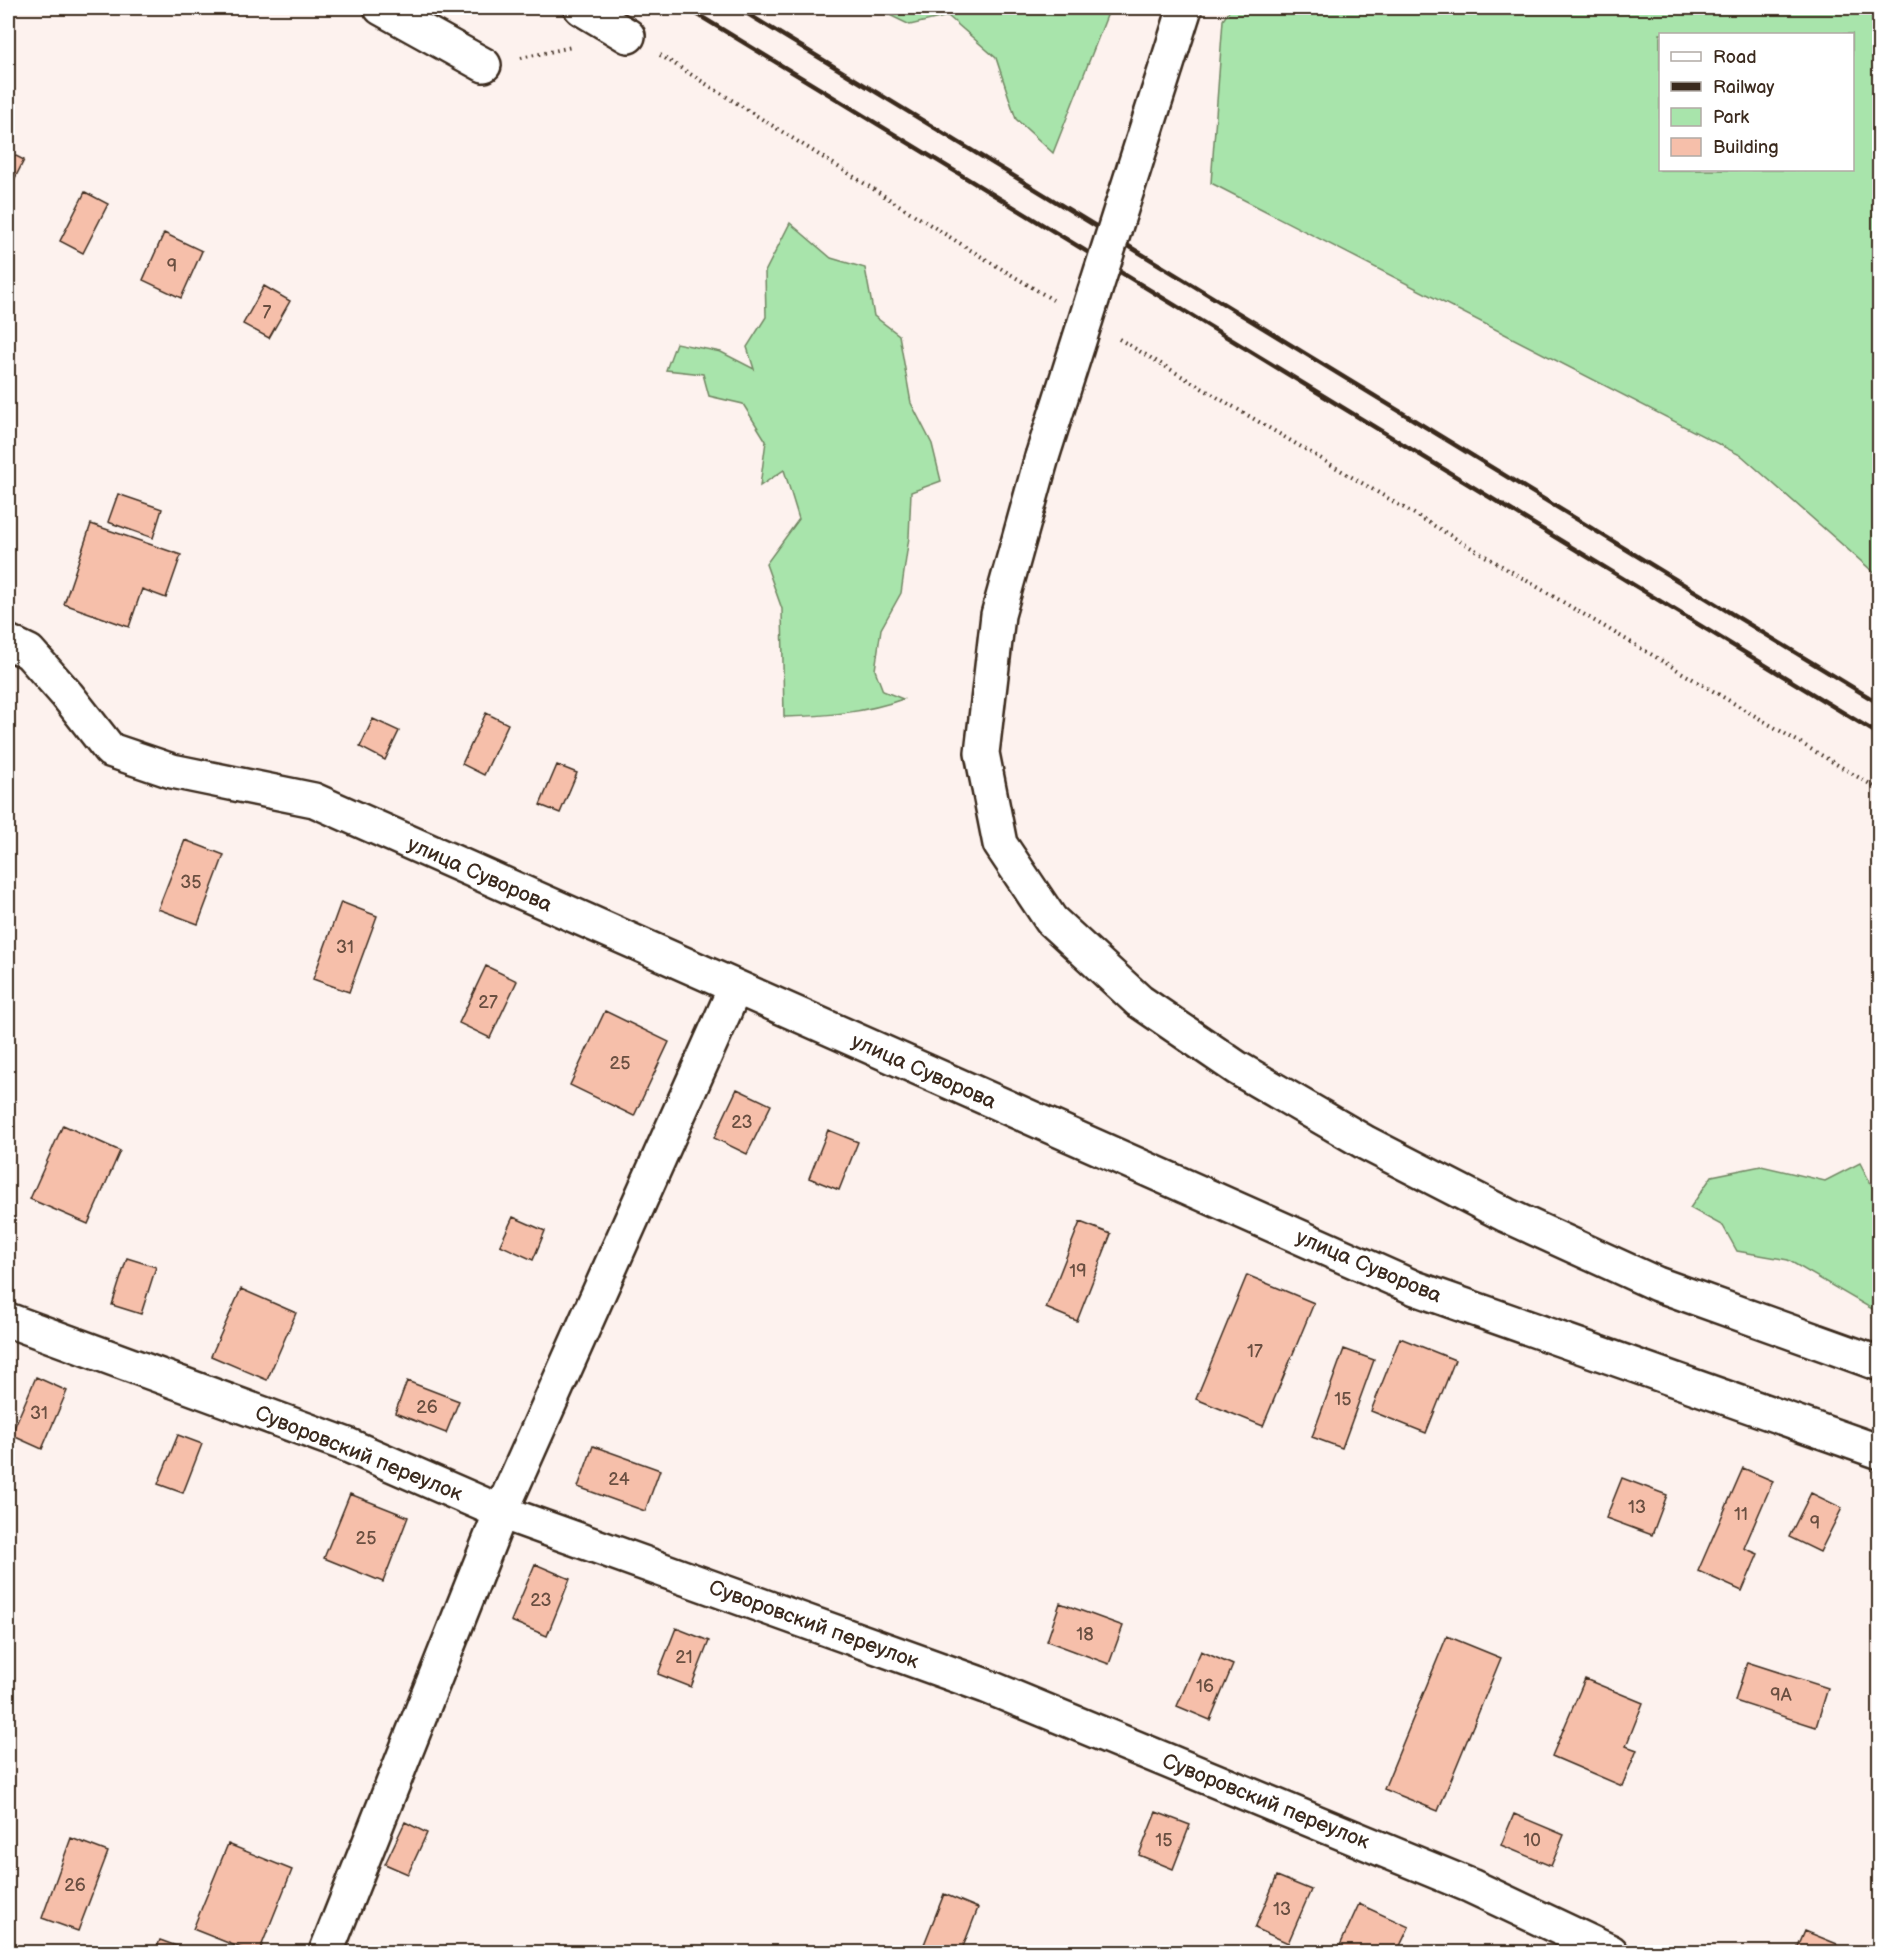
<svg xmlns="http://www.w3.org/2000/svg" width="1887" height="1960" viewBox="0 0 1887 1960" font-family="'Balsamiq Sans',sans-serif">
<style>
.green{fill:#a8e4ab;stroke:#728764;stroke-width:1.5;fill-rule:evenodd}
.building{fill:#f6bfaa;stroke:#3b2a1e;stroke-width:1.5}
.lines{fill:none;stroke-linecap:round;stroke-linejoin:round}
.minor-casing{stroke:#3b2a1e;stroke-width:38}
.tertiary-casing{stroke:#3b2a1e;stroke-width:38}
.path{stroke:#3b2a1e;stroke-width:4;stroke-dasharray:1.5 4.5;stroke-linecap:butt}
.minor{stroke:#fff;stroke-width:33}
.tertiary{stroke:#fff;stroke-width:33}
.rail{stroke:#3b2a1e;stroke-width:4.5}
.tertiary-bridge-casing{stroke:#3b2a1e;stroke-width:38;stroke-linecap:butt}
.tertiary-bridge{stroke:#fff;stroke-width:33}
.labels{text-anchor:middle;stroke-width:5;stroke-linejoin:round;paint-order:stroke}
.number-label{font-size:18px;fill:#6a4f41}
.street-label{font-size:21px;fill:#3b2a1e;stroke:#fff}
</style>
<rect width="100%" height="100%" fill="#fdf2ee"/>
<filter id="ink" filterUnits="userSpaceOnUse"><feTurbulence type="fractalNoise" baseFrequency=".0167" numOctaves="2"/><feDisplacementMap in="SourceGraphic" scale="12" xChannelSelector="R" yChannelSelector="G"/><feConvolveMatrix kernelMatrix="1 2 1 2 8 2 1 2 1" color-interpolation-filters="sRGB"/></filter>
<g filter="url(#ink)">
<path class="green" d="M875 8H1110L1053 153 1016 119 996 58 948 16 910 25Z
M1231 8H1858L1879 18V577L1742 456 1211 183 1223 20ZM1660 34H1852V170H1660Z
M790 223 831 258 865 268 874 316 899 335 911 403 932 444 941 481 911 492 909 537 901 593 881 629 875 670 883 691 903 699C865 713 824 716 784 717L782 609 766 564 799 519 784 470 760 486 766 441 743 404 709 396 703 374 666 370 676 343 721 352 754 369 747 347 766 317 765 272Z
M1860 1163 1879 1199V1313L1788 1260 1737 1251 1723 1226 1690 1208 1712 1176 1761 1166 1825 1181Z"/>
<path class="building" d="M8 152 24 160 8 192Z
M85 192 108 204 83 253 60 241Z
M164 233 202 251 181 298 143 280Z
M264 286 290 301 269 338 243 324Z
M118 494 162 509 153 538 108 522Z
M91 524 181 555 166 598 142 589 129 627 64 604Z
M486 713 508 724 484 775 462 764Z
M373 719 399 731 385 760 360 747Z
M557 765 577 773 560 813 540 805Z
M185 840 224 855 198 924 158 909Z
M341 902 377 916 349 992 313 979Z
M486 966 517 981 490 1038 459 1023Z
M605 1011 669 1042 634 1116 570 1085Z
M737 1089 771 1105 747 1154 714 1138Z
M63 1125 120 1151 88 1224 30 1199Z
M828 1130 858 1142 839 1190 809 1178Z
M513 1217 545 1231 533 1260 500 1245Z
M1080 1222 1111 1234 1077 1321 1046 1308Z
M127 1258 156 1267 141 1314 112 1305Z
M1247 1275 1314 1303 1263 1426 1196 1399Z
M241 1289 296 1313 267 1380 211 1356Z
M1400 1338 1455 1360 1426 1433 1371 1411Z
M1344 1349 1374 1360 1342 1448 1312 1437Z
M36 1377 67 1391 42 1449 11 1435Z
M407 1381 459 1401 446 1433 395 1413Z
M178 1435 202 1444 183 1493 158 1484Z
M593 1446 660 1470 645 1511 578 1487Z
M1743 1468 1773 1481 1744 1548 1758 1554 1742 1591 1698 1571Z
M1622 1478 1667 1495 1652 1535 1606 1518Z
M1811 1493 1842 1508 1820 1552 1789 1537Z
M350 1494 408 1517 383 1582 324 1558Z
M535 1564 570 1579 547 1636 511 1621Z
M1060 1603 1123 1626 1109 1664 1047 1641Z
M676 1628 709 1641 691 1687 658 1674Z
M1447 1636 1501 1658 1438 1811 1384 1789Z
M1201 1651 1233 1665 1210 1720 1177 1706Z
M1747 1662 1828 1688 1816 1727 1735 1701Z
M1585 1679 1643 1703 1626 1746 1637 1750 1622 1786 1552 1756Z
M1156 1812 1190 1825 1173 1869 1139 1855Z
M1514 1814 1564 1835 1551 1866 1501 1845Z
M405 1822 427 1833 408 1874 385 1864Z
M71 1838 108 1852 78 1931 42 1918Z
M228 1844 292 1870 259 1952H251L193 1929Z
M1277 1876 1311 1890 1288 1943 1255 1928Z
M944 1894 978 1908 961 1952H921Z
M1359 1904 1409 1927 1397 1952H1337Z
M1805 1931 1837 1944 1833 1952H1796Z
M160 1940 193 1952H155Z"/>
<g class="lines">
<g class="minor-casing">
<path id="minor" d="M381 8 484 65
M581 8 628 36
M8 642 29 652 67 695 110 750 172 771 314 800 1415 1288 1880 1452
M8 1320 345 1444 501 1512 986 1686 1471 1886 1611 1952
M326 1952 501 1512 735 988"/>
</g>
<g class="tertiary-casing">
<path id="tertiary" d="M1042 457 998 615 982 753 1000 844 1051 920 1139 1001 1237 1068 1366 1143 1506 1215 1657 1284 1880 1364"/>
</g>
<path class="path" d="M660 55 972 251 1053 300
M521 58 572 47
M1119 339 1880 790"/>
<use href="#minor" class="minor"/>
<use href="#tertiary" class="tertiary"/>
<path class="rail" d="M687 8 1880 735
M738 8 1880 704"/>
<g class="tertiary-bridge-casing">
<path id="tertiary-bridge" d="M1042 457 1185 8"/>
</g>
<use href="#tertiary-bridge" class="tertiary-bridge"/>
</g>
</g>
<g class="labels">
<g class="number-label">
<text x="172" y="272">9</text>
<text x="267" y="318">7</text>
<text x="191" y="888">35</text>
<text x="345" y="953">31</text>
<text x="488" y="1008">27</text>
<text x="620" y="1069">25</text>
<text x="742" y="1128">23</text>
<text x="1078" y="1277">19</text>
<text x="1255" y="1357">17</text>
<text x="1343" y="1405">15</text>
<text x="427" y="1413">26</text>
<text x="39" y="1419">31</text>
<text x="619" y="1485">24</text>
<text x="1637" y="1513">13</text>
<text x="1741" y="1520">11</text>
<text x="1815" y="1529">9</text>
<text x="366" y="1544">25</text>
<text x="541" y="1606">23</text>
<text x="1085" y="1640">18</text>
<text x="684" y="1663">21</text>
<text x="1205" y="1692">16</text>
<text x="1781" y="1701">9А</text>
<text x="1164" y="1846">15</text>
<text x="1532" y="1846">10</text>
<text x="75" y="1891">26</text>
<text x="1282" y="1915">13</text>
</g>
<g class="street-label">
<text transform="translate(480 874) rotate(24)" y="7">улица Суворова</text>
<text transform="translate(924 1071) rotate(24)" y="7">улица Суворова</text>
<text transform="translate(1369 1266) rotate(23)" y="7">улица Суворова</text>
<text transform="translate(359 1453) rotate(22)" y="7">Суворовский переулок</text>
<text transform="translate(814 1624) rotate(20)" y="7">Суворовский переулок</text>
<text transform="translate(1266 1801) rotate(22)" y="7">Суворовский переулок</text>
</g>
</g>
<rect width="1887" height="1960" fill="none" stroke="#fff" stroke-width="30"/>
<rect x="15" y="15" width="1857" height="1930" fill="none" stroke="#3b2a1e" stroke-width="2" filter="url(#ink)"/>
<rect x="1659" y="33" width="195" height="138" fill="#ffffff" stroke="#b1aaa5" stroke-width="1.5"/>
<rect x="1671" y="52" width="30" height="9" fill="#ffffff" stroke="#b1aaa5" stroke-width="1.5"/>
<text x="1713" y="63" font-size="18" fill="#3b2a1e">Road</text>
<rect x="1671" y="82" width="30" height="9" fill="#3b2a1e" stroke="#b1aaa5" stroke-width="1.5"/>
<text x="1713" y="93" font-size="18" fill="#3b2a1e">Railway</text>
<rect x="1671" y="108" width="30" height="18" fill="#a8e4ab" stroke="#b1aaa5" stroke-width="1.5"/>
<text x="1713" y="123" font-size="18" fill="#3b2a1e">Park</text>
<rect x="1671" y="138" width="30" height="18" fill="#f6bfaa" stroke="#b1aaa5" stroke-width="1.5"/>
<text x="1713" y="153" font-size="18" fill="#3b2a1e">Building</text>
</svg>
